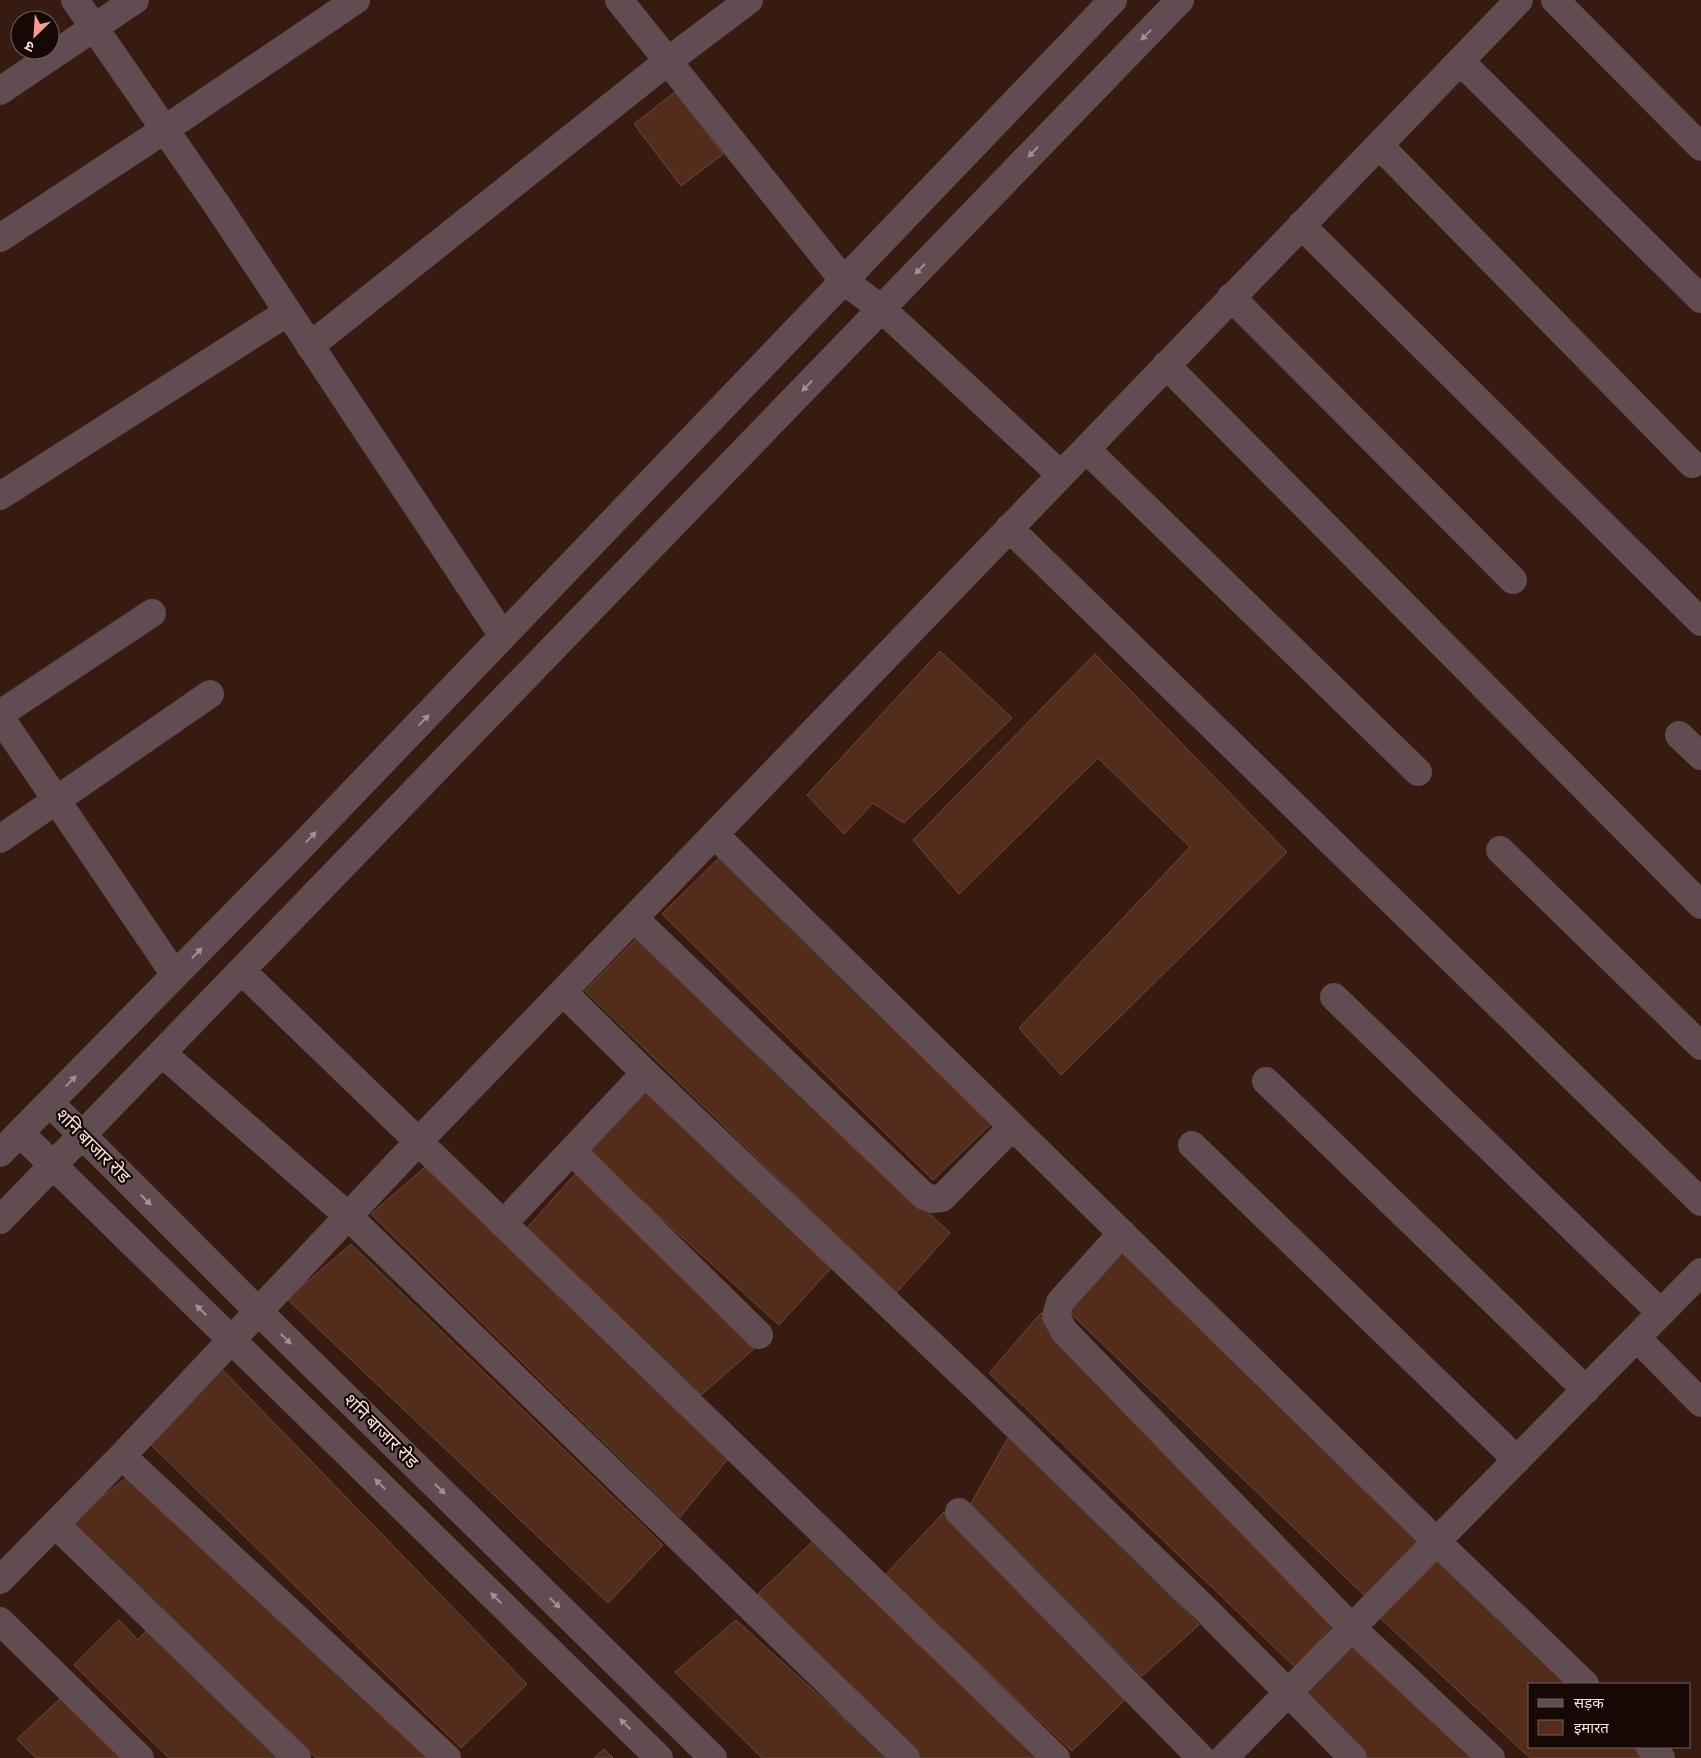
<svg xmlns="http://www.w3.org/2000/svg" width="1701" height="1758" viewBox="0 0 1701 1758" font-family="'Source Sans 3','Noto Sans Devanagari',sans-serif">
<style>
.building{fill:#542c1c;stroke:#694a3d}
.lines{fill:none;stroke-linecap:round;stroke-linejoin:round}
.minor{stroke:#614c51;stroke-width:28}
.oneway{fill:#a4908f}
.labels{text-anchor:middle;stroke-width:4.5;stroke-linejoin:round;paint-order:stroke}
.street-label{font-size:18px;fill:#f6e3db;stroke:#160905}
</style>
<rect width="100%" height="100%" fill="#371b10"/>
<path class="building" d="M675 92 723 154 681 186 634 124Z
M940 651 1012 718 904 823 873 803 844 834 807 795Z
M1095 654 1287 852 1061 1075 1019 1028 1190 847 1098 758 959 894 913 840Z
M722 855 993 1122 933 1180 662 914Z
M637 938 950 1233 896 1293 585 991Z
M640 1087 832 1267 779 1325 584 1148Z
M431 1162 732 1454 680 1517 371 1214Z
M576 1173 756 1347 701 1395 527 1228Z
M351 1244 663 1545 608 1603 287 1299Z
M1124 1245 1422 1537 1365 1596 1064 1307Z
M1041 1313 1335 1621 1296 1668 989 1373Z
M215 1362 527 1684 461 1748 144 1438Z
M1012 1431 1199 1625 1142 1676 970 1505Z
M130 1475 437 1758H316L67 1524Z
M944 1512 1129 1696 1072 1751 885 1575Z
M817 1537 1046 1758H921L758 1594Z
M1440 1551 1578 1684H1530V1747H1643L1654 1758H1530L1378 1616Z
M119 1620 138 1640 152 1624 288 1758H169L74 1665Z
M736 1620 888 1758H762L675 1672Z
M1353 1638 1481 1758H1362L1295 1695Z
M62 1697 122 1758H36L17 1739Z
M604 1749 613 1758H594Z"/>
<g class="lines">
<path class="minor" d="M75 0 217 205 503 636
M619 0 844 281 882 309 1061 475
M1555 0 1701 147
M1460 61 1701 299
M0 91 135 0
M1379 145 1692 464
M1301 225 1701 622
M0 238 164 130 356 0
M1231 297 1513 580
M310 346 668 61 749 0
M1166 365 1701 905
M1086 449 1418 772
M0 496 288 312
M1009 528 1701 1202
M0 714 152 613
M0 717 175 975
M1679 735 1701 756
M715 835 1437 1542 1585 1684
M0 839 210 694
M1500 850 1701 1046
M635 919 924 1196 932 1199 942 1198 1012 1127
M242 971 1056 1758
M563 992 645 1073 977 1388 1205 1609 1353 1758
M1334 997 1661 1313
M162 1053 348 1216 906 1758
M1266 1081 1586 1390
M50 1103 259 1312 713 1758
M20 1133 659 1758
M1192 1145 1517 1460
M572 1151 759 1335
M0 1153 292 856 1113 0
M0 1220 1180 0
M503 1224 645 1073
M1122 1233 1060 1302 1056 1316 1064 1331 1352 1628 1491 1758
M1637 1338 1701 1403
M122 1456 447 1758
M959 1512 1201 1758
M55 1524 297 1758
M0 1580 122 1456 418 1142 1519 0
M0 1621 140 1758
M1650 1747 1661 1758
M1224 1758 1701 1272"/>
</g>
<defs><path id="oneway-solid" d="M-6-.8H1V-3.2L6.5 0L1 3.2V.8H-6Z" transform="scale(1.25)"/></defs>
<g class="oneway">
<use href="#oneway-solid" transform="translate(1146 35) rotate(134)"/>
<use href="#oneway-solid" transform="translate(1033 152) rotate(134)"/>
<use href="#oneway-solid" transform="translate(920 269) rotate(134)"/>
<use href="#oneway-solid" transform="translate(807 386) rotate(134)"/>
<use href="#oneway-solid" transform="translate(424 720) rotate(-46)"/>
<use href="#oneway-solid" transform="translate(311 837) rotate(-46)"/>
<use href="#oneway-solid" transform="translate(197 953) rotate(-46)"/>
<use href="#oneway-solid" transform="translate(71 1081) rotate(-46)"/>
<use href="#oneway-solid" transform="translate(146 1200) rotate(45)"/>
<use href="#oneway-solid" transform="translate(201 1310) rotate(-136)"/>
<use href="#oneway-solid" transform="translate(286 1339) rotate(45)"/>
<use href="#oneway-solid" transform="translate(380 1484) rotate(-136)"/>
<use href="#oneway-solid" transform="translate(440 1489) rotate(45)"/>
<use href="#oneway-solid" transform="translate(496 1598) rotate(-136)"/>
<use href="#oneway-solid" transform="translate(555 1603) rotate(45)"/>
<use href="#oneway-solid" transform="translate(625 1724) rotate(-136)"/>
</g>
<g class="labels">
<g class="street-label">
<text transform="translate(93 1146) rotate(45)" y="6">शनि बाजार रोड</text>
<text transform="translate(381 1431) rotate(45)" y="6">शनि बाजार रोड</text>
</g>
</g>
<rect x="1528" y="1683" width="162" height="65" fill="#160905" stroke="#70605b"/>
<rect x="1538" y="1699" width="25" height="8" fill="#614c51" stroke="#70605b"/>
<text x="1574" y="1708" font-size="15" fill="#f6e3db">सड़क</text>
<rect x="1538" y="1720" width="25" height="15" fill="#542c1c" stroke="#70605b"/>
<text x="1574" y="1733" font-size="15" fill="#f6e3db">इमारत</text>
<g transform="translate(35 35) rotate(205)"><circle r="24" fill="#160905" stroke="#70605b"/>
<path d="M0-4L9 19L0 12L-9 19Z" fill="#f59c92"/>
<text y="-8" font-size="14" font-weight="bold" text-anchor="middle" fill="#f6e3db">उ</text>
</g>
</svg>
